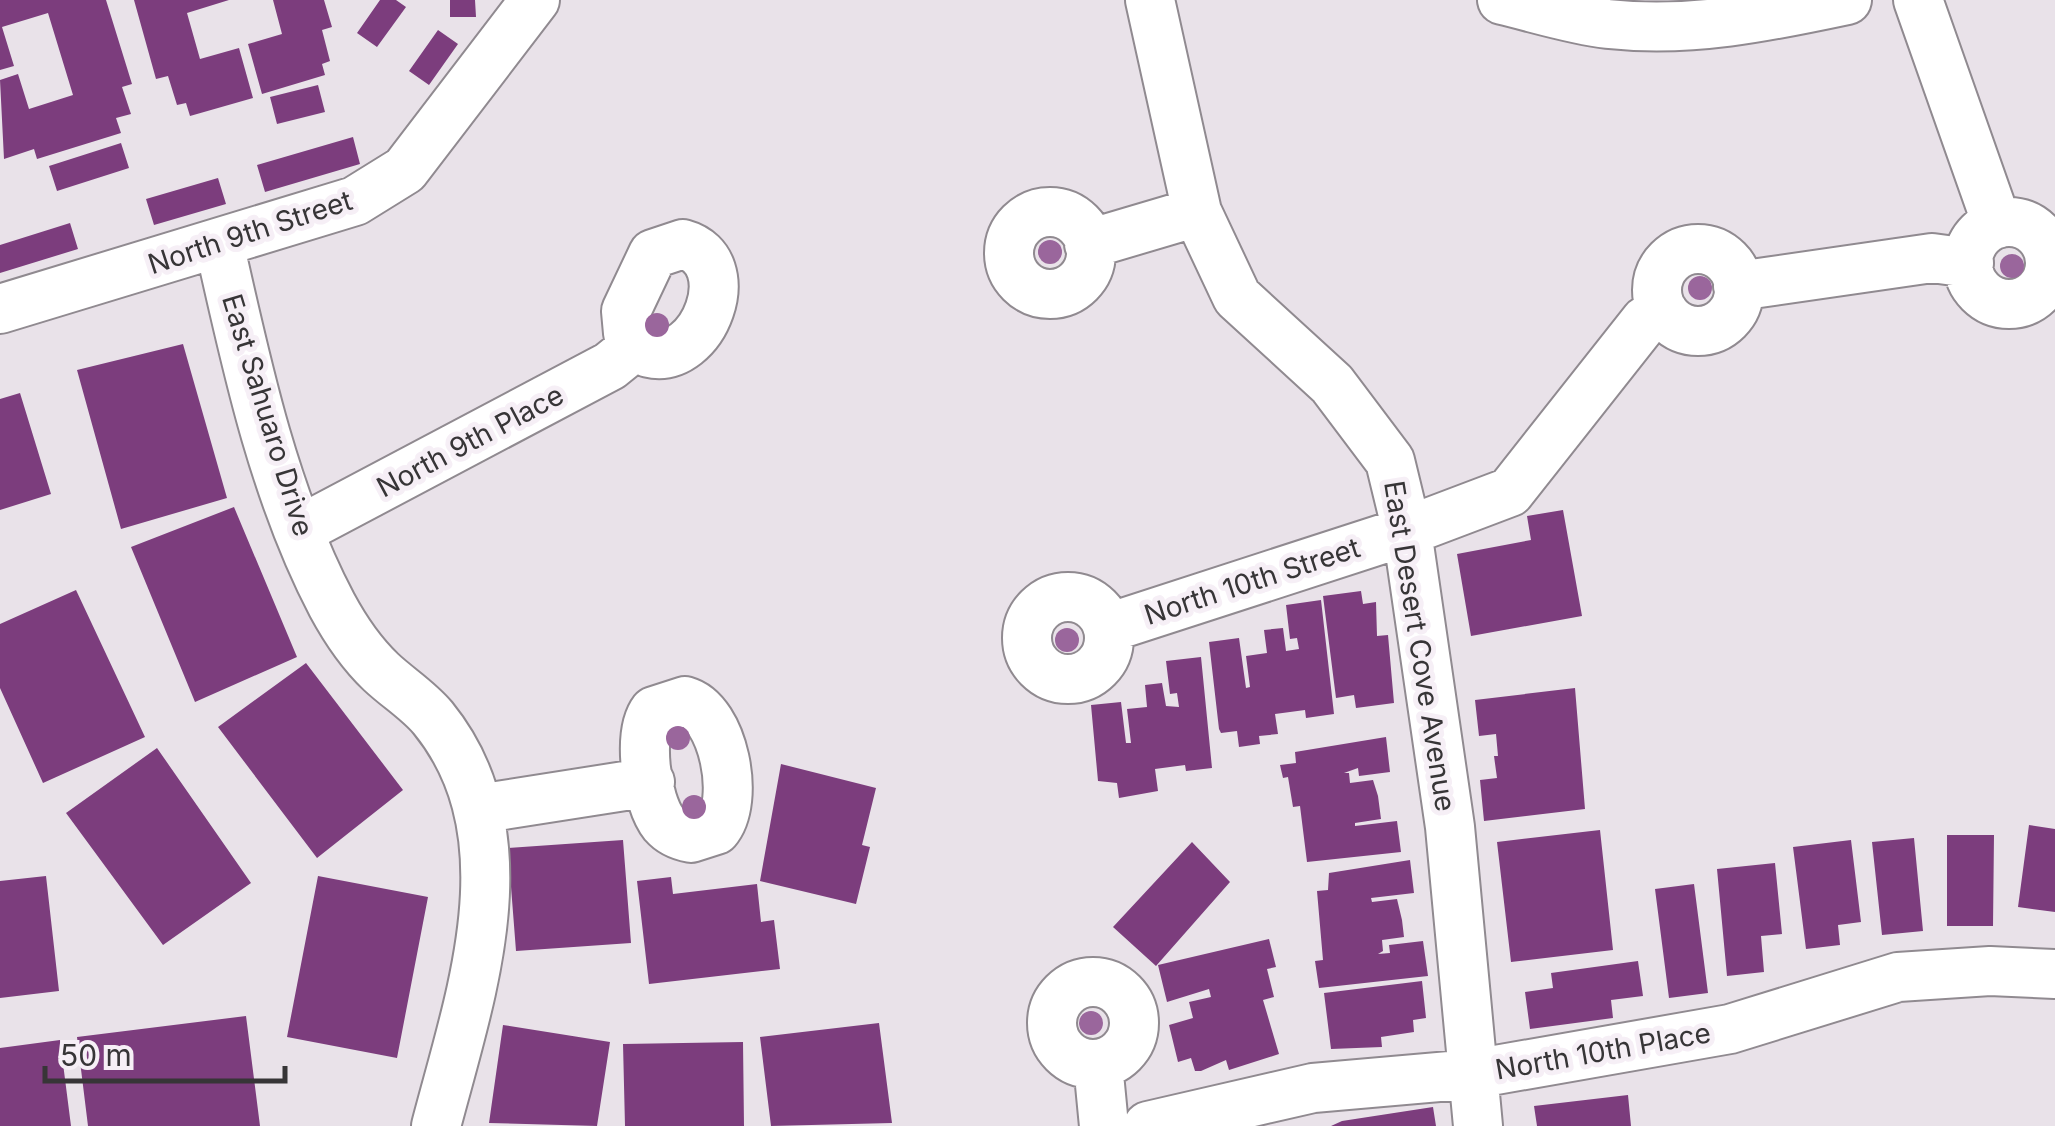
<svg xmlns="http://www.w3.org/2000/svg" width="2055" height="1126" viewBox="0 0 2055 1126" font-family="Inter,sans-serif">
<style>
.building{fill:#7c3d7d}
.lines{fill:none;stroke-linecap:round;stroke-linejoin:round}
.minor-casing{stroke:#908a90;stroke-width:52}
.minor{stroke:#fff;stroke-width:48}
.tree{fill:#9a669c}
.labels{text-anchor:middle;stroke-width:10;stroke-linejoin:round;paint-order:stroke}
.street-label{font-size:28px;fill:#373537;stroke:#f6eff6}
</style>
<rect width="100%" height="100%" fill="#e9e2e9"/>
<path class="building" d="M0 0H106L132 84 122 87 131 114 116 118 121 133 37 159 34 149 4 159 0 80 18 74 29 109 73 95 48 13 2 27 14 66 0 70Z
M134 0H229L187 13 200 59 239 48 253 98 190 116 186 103 177 105 168 76 156 79Z
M273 0H324L332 27 322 30 330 61 322 64 325 75 262 94 248 44 282 34Z
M380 0H396L406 7 377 47 357 33Z
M450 0H475L476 17H450Z
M438 30 458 44 429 85 409 71Z
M318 85 325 112 277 124 270 97Z
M353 137 360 164 265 192 257 165Z
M121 143 129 168 57 191 49 166Z
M218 178 226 204 154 225 146 199Z
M70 223 78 249 0 273V245Z
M183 344 227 498 121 529 77 370Z
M20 393 51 494 0 510V399Z
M234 507 297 657 195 702 131 547Z
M1563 510 1582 616 1471 636 1457 554 1531 540 1527 516Z
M76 590 145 737 43 783 0 688V624Z
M1361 591 1363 604 1376 602 1377 636 1388 635 1394 703 1356 708 1354 695 1336 698 1323 596Z
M1321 600 1334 714 1306 718 1305 710 1275 714 1278 734 1259 736 1260 744 1239 747 1237 731 1221 733 1219 729 1209 642 1239 638 1246 688 1250 687 1246 656 1267 653 1264 630 1283 628 1286 651 1299 649 1297 638 1290 639 1286 605Z
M1201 657 1212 768 1186 771 1185 765 1155 769 1158 791 1119 798 1117 783 1098 781 1091 705 1121 702 1126 743H1131L1127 709 1147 707 1145 685 1162 683 1166 706 1179 707 1177 693 1170 694 1166 661Z
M306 663 403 790 317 858 218 727Z
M1575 688 1585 809 1484 821 1480 780 1497 778 1494 756H1498L1496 734 1479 736 1475 700Z
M1386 737 1390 772 1359 776 1358 768 1344 773H1349L1350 783 1373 780 1378 796 1381 819 1355 823V826L1397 821 1401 852 1307 862 1300 806 1293 807 1288 777 1283 778 1280 765 1296 763 1295 752Z
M157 748 251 883 163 945 66 813Z
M781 764 876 788 862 845 870 847 856 904 760 881Z
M2029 825 2055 829V912L2018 907Z
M1600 830 1613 950 1511 962 1497 842Z
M1947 835H1994L1993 926H1947Z
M1914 838 1923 931 1882 935 1872 842Z
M623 840 631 943 516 951 508 848Z
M1851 840 1861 922 1838 925 1840 945 1806 949 1793 847Z
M1192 842 1230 882 1156 966 1113 927Z
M1410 860 1414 893 1371 898 1372 902 1397 899 1402 920 1404 937 1382 940 1383 951 1378 954 1390 953 1389 945 1423 941 1428 976 1319 988 1315 961 1323 960 1317 891 1328 890 1329 873Z
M1775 863 1782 934 1761 936 1764 972 1727 976 1717 869Z
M46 876 59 991 0 998V881Z
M318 876 428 897 397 1058 287 1037Z
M671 877 673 894 757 884 761 922 774 920 780 969 649 984 637 881Z
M1694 884 1708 993 1669 998 1655 889Z
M1269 939 1276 967 1267 969 1274 997 1263 1000 1279 1054 1229 1070 1226 1060 1201 1071H1195L1191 1058 1178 1062 1169 1025 1193 1018 1189 1002 1211 997 1209 989 1167 1002 1158 965Z
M1638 961 1643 996 1611 1000 1613 1018 1530 1029 1525 992 1553 988 1551 973Z
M1422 981 1426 1018 1413 1020 1414 1032 1381 1037 1382 1047 1331 1049 1324 993Z
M246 1016 260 1126H88L77 1037Z
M879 1023 892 1123 771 1126 760 1037Z
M503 1025 610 1042 597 1126 489 1123Z
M60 1040 71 1126H0V1048Z
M743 1042 744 1126H625L623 1044Z
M1628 1095 1631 1126H1537L1534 1106Z
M1433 1107 1436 1126H1331L1342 1121Z"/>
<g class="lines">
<g class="minor-casing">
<path id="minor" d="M1150 0 1197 212 1237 297 1332 384 1390 461 1407 531 1450 827 1478 1126
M1502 0C1536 8 1573 20 1608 24 1691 33 1767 17 1847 0
M1918 0 1997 224
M1009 253a41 41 0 1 1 82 0a41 41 0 1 1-82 0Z
M1968 263a41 41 0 1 1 82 0a41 41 0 1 1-82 0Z
M219 243C246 364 274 495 332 605 346 631 360 652 381 672 398 688 418 700 433 718 529 836 470 996 436 1126
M683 244C744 261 704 366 649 353L628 333 626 311 653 254Z
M1089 244 1197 212
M1657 290a41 41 0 1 1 82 0a41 41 0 1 1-82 0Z
M1738 286 1932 258 1969 263
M0 309 355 201 405 170 535 0
M300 530 610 366 636 345
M1027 638a41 41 0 1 1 82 0a41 41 0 1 1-82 0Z
M1108 628 1407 531 1510 492 1645 321 1663 311
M685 701C724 712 741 801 716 830L691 838C680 836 671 832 664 824 646 802 637 733 654 711Z
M478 809 650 782
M1052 1023a41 41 0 1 1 82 0a41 41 0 1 1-82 0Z
M1098 1064 1104 1126
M1148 1126 1313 1088 1473 1074 1730 1029 1898 977 1990 971 2055 974"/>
</g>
<use href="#minor" class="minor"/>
</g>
<g class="tree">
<circle cx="1050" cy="252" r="12"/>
<circle cx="2012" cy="266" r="12"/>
<circle cx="1700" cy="288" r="12"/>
<circle cx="657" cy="325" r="12"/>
<circle cx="1067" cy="640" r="12"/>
<circle cx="678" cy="738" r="12"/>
<circle cx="694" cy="807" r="12"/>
<circle cx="1091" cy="1023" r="12"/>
</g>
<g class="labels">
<g class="street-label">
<text transform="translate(250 232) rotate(-18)" y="10">North 9th Street</text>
<text transform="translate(268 415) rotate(73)" y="10">East Sahuaro Drive</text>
<text transform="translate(470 441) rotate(-28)" y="10">North 9th Place</text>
<text transform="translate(1252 581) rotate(-18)" y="10">North 10th Street</text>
<text transform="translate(1420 646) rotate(81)" y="10">East Desert Cove Avenue</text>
<text transform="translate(1603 1051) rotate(-10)" y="10">North 10th Place</text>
</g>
</g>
<path d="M45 1066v15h240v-15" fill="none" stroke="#373537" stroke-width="5"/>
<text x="60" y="1066" font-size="30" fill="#373537" stroke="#f6eff6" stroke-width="8" paint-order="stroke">50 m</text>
</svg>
